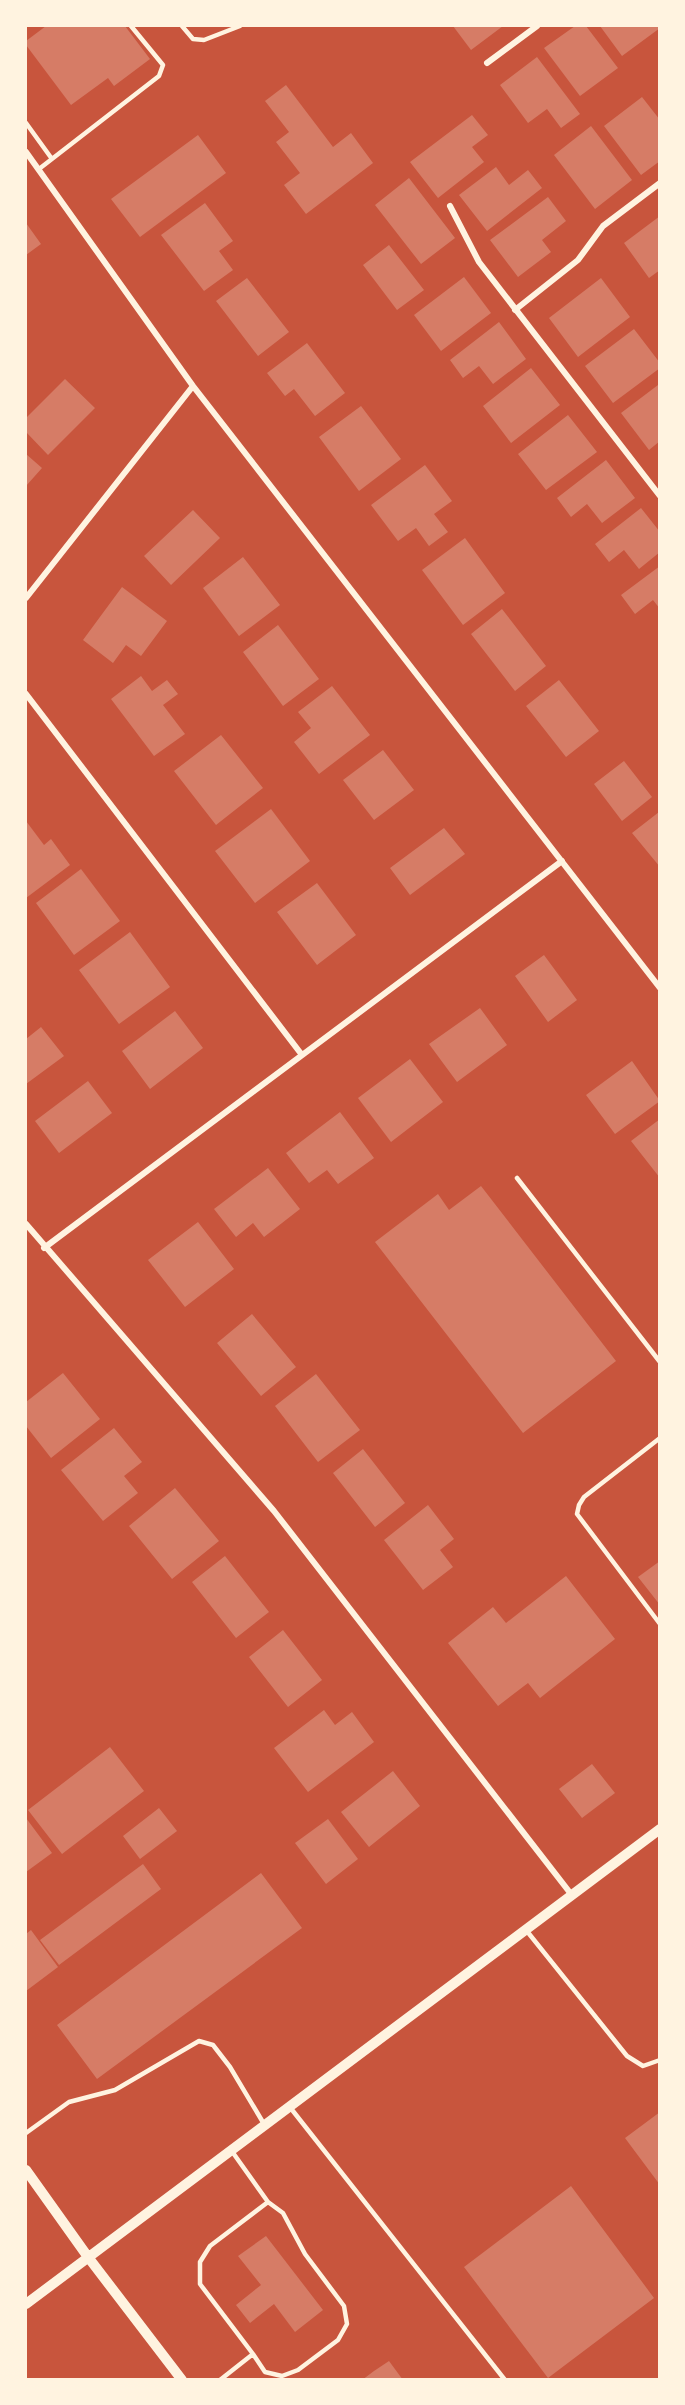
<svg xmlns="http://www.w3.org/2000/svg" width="685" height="2405" viewBox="0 0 685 2405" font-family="Signika,sans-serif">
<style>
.building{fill:#d67c66}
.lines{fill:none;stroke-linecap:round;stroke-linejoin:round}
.service{stroke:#fff3e0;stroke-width:4.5}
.minor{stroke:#fff3e0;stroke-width:6}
.tertiary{stroke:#fff3e0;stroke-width:10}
</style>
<rect width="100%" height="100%" fill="#c8553d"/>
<path class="building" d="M46 26H125L150 59 114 86 108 78 71 105 26 45V41Z
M453 26H503L471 50Z
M575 26H586L618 68 580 96 544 48Z
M600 26H659L660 28 622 56Z
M537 57 580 114 561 128 547 109 528 123 500 85Z
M286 85 333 147 351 133 373 163 306 214 284 185 300 173 276 142 289 132 265 101Z
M642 97 660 120V161L641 175 604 126Z
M472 115 488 135 472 147 484 162 438 198 410 162Z
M591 126 632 180 595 209 554 155Z
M198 135 226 173 140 237 111 199Z
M496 167 509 185 528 170 542 188 487 231 459 195Z
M409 178 455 238 421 264 375 205Z
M548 197 566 221 542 240 551 252 518 277 490 240Z
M205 203 233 241 219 251 233 270 204 291 161 235Z
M660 216V270L649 278 624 243Z
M26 223 41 244 26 255Z
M389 245 424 290 397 310 363 265Z
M464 277 491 313 441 351 414 315Z
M247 278 289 332 258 356 216 301Z
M601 278 630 317 578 357 549 318Z
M499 322 526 359 493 384 479 366 463 378 450 360Z
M634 329 660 363V368L613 403 585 366Z
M307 343 345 393 315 416 294 389 285 396 267 373Z
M531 368 560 405 511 443 483 406Z
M65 379 95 408 48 455 26 432V418Z
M658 385 660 441 649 450 621 413Z
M361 406 401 459 359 491 319 437Z
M568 415 597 452 546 490 518 454Z
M26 454 42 468 26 486Z
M606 460 635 498 602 523 587 504 571 517 557 498Z
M425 465 452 501 434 514 448 532 429 546 416 528 398 541 371 505Z
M641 508 660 532V552L639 569 624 550 609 562 595 544Z
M193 510 220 538 171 585 144 556Z
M465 538 505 593 463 625 422 570Z
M243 557 280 605 239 636 203 588Z
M660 566V609L653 600 635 614 621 595Z
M122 587 167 621 141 656 126 645 113 663 83 640Z
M502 609 546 666 515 691 471 634Z
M278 625 319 679 283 706 243 652Z
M141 676 152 691 167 680 178 694 163 705 185 734 154 756 111 699Z
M559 680 599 731 566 757 526 706Z
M332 686 370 735 319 774 294 742 311 728 298 712Z
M221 735 263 788 216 825 174 771Z
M383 750 414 790 374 820 343 780Z
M624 761 652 797 622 821 594 784Z
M271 809 310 861 255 903 215 851Z
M659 812 660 813V867L632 833Z
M26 821 44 845 51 839 70 865 26 898Z
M444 828 465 854 410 895 390 868Z
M81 869 120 921 74 955 36 903Z
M317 883 356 935 317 965 277 912Z
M130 932 170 987 119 1024 79 970Z
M544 955 577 1000 548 1022 515 976Z
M480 1008 507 1045 457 1082 429 1044Z
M175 1011 203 1048 150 1089 122 1051Z
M41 1027 64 1056 26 1084V1039Z
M410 1059 443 1102 391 1142 358 1098Z
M632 1061 660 1101 615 1134 586 1095Z
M88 1081 112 1113 59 1153 35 1121Z
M340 1112 374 1158 338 1184 327 1170 309 1183 286 1153Z
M660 1119V1178L631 1141Z
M268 1168 300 1209 264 1237 253 1223 236 1237 214 1209Z
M481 1186 616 1361 523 1433 375 1242 438 1194 449 1210Z
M198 1222 234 1269 185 1307 148 1260Z
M252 1314 296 1367 261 1396 217 1343Z
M63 1373 100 1419 51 1458 26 1426V1402Z
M316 1374 360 1430 318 1462 275 1406Z
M114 1428 142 1462 124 1476 138 1493 103 1521 61 1470Z
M363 1449 405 1503 375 1527 333 1473Z
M175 1488 219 1541 172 1579 129 1526Z
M428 1505 454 1539 440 1550 453 1567 423 1590 384 1540Z
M225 1556 269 1612 236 1638 192 1582Z
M660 1561V1605L638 1577Z
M566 1576 615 1639 540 1698 528 1683 498 1706 448 1643 493 1607 506 1623Z
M283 1630 322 1680 288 1707 249 1657Z
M324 1710 335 1725 352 1712 374 1742 308 1792 274 1748Z
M110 1747 144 1791 62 1854 28 1810Z
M592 1764 615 1793 582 1818 559 1789Z
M393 1771 420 1806 369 1847 341 1812Z
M159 1808 177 1831 140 1859 123 1836Z
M26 1818 52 1853 26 1872Z
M328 1819 358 1859 326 1884 295 1843Z
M143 1864 161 1889 59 1965 40 1940Z
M261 1873 302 1928 97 2079 57 2025Z
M31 1930 58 1967 26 1991V1934Z
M660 2112V2185L625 2138Z
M571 2186 654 2298 548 2378 464 2267Z
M266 2236 323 2310 295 2332 274 2304 250 2323 236 2305 261 2285 238 2256Z
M389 2361 403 2380H362L374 2371Z"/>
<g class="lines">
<path class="service" d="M182 26 193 39 204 40 240 26
M26 123 52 159
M39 169 159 76 163 65 131 26
M517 1178 660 1362
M660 1438 584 1497 579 1505 577 1514 660 1624
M526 1930 627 2056 643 2066 660 2060
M289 2106 505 2380
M26 2133 69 2102 115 2090 199 2041 213 2045 230 2067 264 2124
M253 2354 265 2372 282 2376 298 2370 338 2340 347 2324 344 2306 305 2254 283 2213 268 2202
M220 2380 253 2354 200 2284V2262L210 2246 268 2202 231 2150"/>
<path class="minor" d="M487 63 537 26
M26 152 193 386 660 988
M450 206 479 262 660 496
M515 310 578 260 603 226 660 183
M26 598 193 386
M26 694 302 1055
M26 1224 274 1511 571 1894
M44 1248 562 861"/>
<path class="tertiary" d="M26 2170 88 2257 182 2380
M26 2304 660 1829"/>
</g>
<rect width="685" height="2405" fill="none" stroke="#fff3e0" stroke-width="54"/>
</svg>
